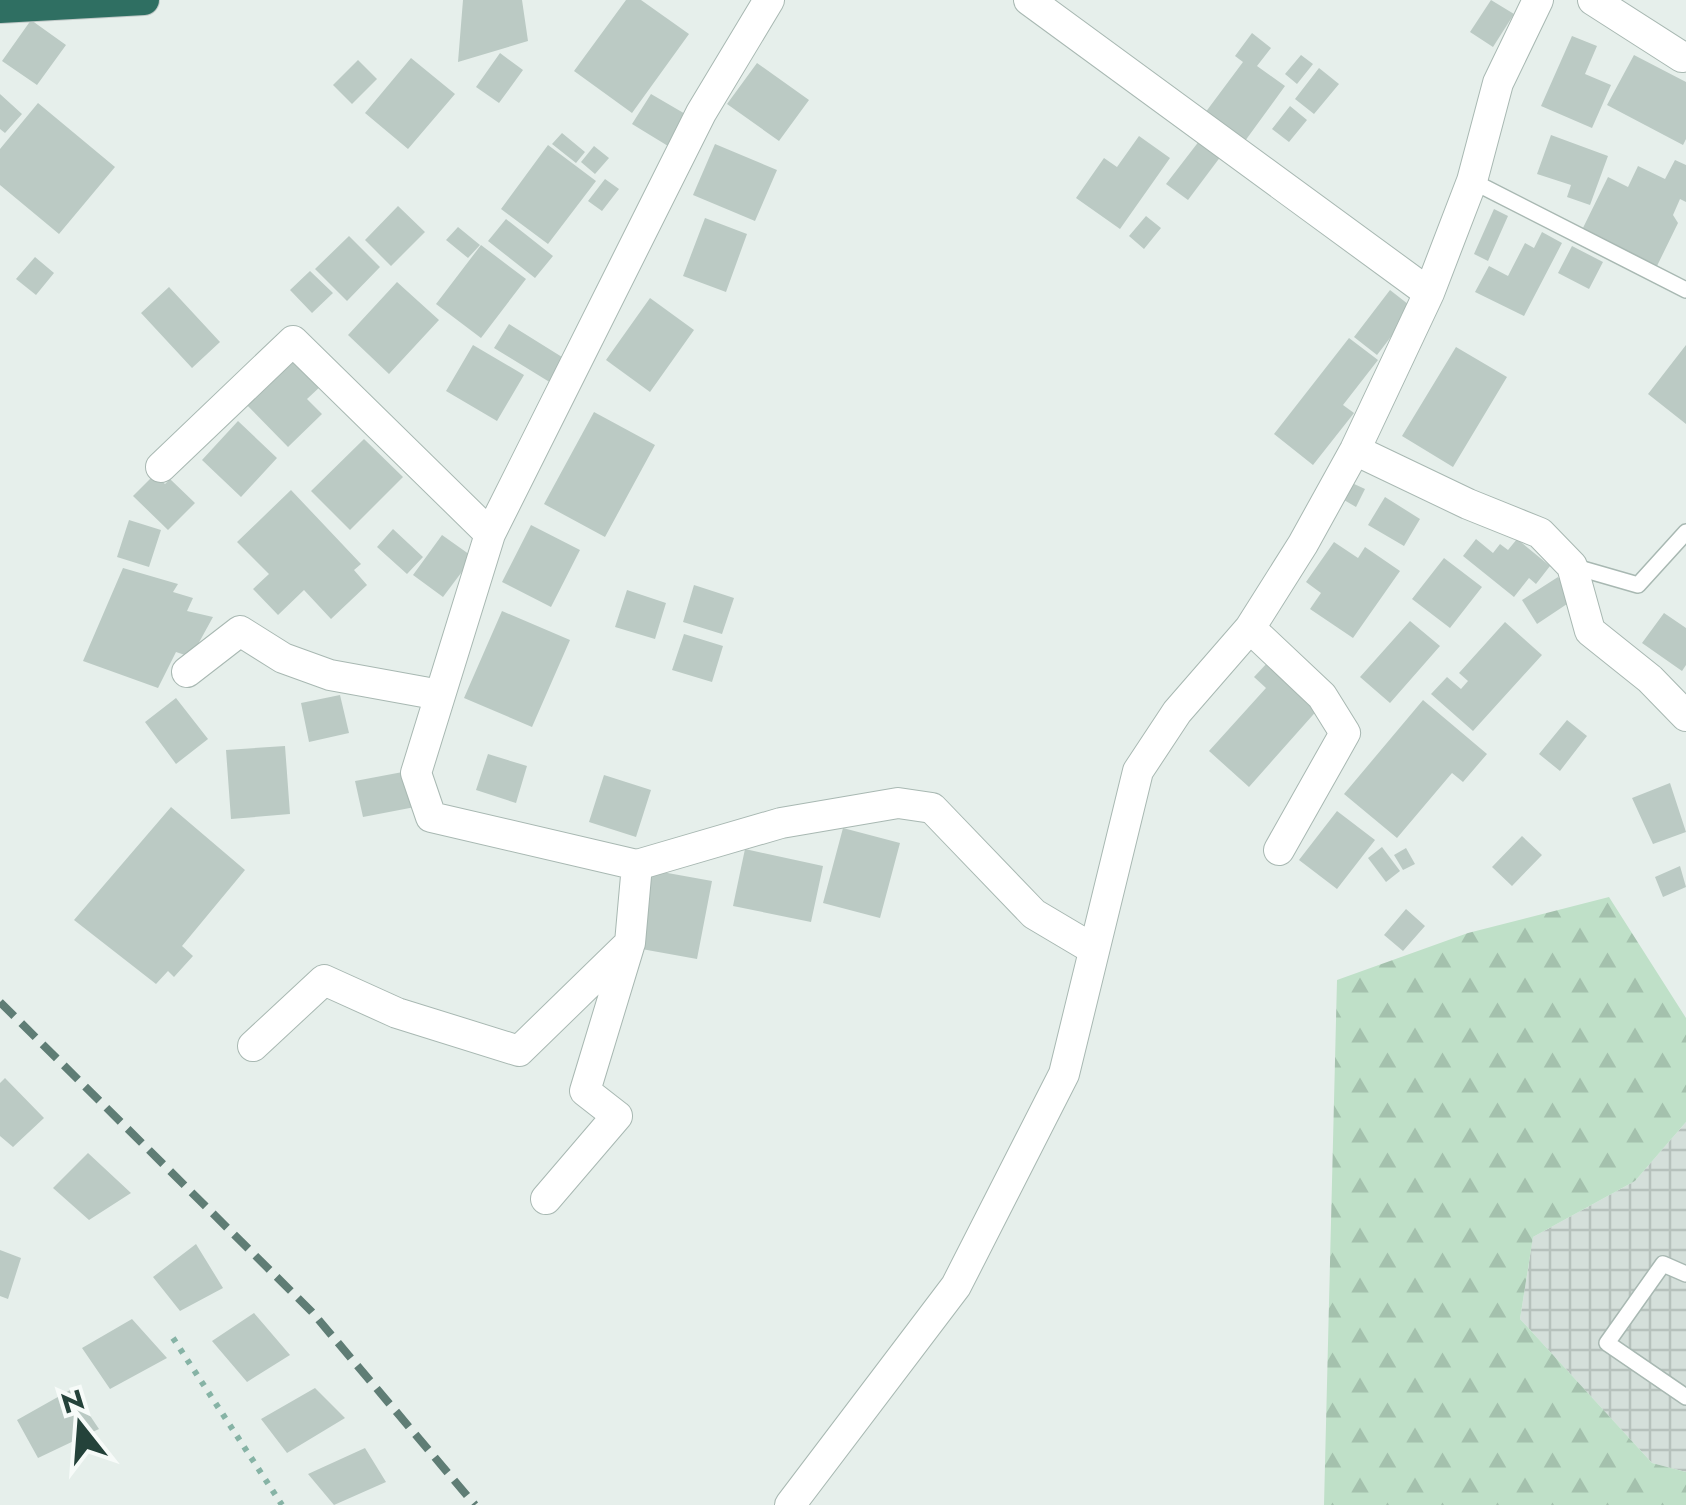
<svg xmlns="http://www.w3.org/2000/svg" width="1686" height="1505" viewBox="0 0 1686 1505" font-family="Jost,sans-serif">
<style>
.industrial{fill:url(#industrial-grid)}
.forest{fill:url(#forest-firs)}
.building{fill:#bbcac4}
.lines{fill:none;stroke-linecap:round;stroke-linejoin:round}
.lane-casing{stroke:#a8b8b2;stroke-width:18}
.street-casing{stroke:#a8b8b2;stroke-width:32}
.highway-casing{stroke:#c2cac8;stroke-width:32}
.path{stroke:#86b3a5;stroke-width:6;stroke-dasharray:5 8;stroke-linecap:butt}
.lane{stroke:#fff;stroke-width:15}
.street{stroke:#fff;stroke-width:30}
.highway{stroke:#2f6f62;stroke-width:30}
.rail{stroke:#5f7d75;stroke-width:8;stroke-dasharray:20 10;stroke-linecap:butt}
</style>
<defs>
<pattern id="industrial-grid" width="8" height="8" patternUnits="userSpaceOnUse" patternTransform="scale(2.5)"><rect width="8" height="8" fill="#d4dfda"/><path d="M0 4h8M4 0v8" fill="none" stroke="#b6c1bc"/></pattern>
<pattern id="forest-firs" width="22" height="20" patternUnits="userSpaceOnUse" patternTransform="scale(2.5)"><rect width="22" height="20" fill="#bfe0c8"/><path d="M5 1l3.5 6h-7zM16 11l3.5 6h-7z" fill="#a4c1ad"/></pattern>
</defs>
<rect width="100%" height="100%" fill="#e6efeb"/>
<path class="industrial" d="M1686 1122V1472L1652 1463 1520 1319 1533 1237 1635 1181Z"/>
<path class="forest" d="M1609 897 1686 1018V1122L1635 1181 1533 1237 1520 1319 1652 1463 1686 1472V1505H1324L1337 980 1468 933Z"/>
<path class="building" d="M463 0H522L528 41 458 62Z
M626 0H641L689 34 632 113 574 71Z
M1491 0 1514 14 1493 47 1470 32Z
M31 20 66 45 37 85 2 61Z
M1252 33 1271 48 1257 66 1285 86 1245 141 1205 113 1243 62 1235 56Z
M1572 36 1597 46 1585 74 1611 85 1592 128 1541 106Z
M500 53 523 70 499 103 476 87Z
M1301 55 1313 64 1297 84 1285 74Z
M1634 55 1686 82V139L1683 145 1607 105Z
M411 58 455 94 408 149 365 113Z
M358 60 377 79 352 104 333 85Z
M757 63 809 100 779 141 727 104Z
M1319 68 1339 84 1314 114 1295 99Z
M0 94 22 114 5 133 0 129Z
M651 94 687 115 668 146 632 124Z
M38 103 115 167 59 234 0 185V149Z
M1290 106 1307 120 1289 142 1272 129Z
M562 133 585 152 576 163 552 144Z
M1551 135 1608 156 1590 205 1567 197 1571 185 1537 174Z
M1139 136 1170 158 1120 229 1076 198 1104 158 1117 167Z
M1203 136 1224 152 1188 200 1166 184Z
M715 144 777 170 755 221 693 195Z
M548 145 596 181 548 244 501 209Z
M594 146 609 158 595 174 581 162Z
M1675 160 1686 165V202L1680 199 1673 215 1678 223 1656 268 1581 232 1608 177 1628 187 1638 166 1665 179Z
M605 179 619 189 602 211 588 201Z
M398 206 425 232 391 266 365 240Z
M1494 209 1508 216 1488 261 1474 254Z
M1146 216 1161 228 1144 249 1129 236Z
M705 218 747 234 726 292 683 276Z
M506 219 553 256 535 278 488 241Z
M458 227 480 245 468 258 446 240Z
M1542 232 1562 243 1524 316 1475 292 1489 266 1508 276 1525 243 1534 248Z
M349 236 380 267 347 301 315 269Z
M481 245 526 279 481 338 436 304Z
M1572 246 1603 262 1589 289 1558 273Z
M35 257 54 273 36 295 16 279Z
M310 271 333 293 312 313 290 290Z
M397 282 439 320 389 374 348 335Z
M169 287 220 342 192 368 141 313Z
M1390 290 1413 308 1377 355 1354 337Z
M650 298 694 330 650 392 606 360Z
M509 324 570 362 556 386 494 348Z
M1349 338 1378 360 1343 405 1354 413 1313 465 1274 434Z
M473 345 524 375 497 421 446 391Z
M1686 345V424L1648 394Z
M1456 347 1507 377 1453 467 1402 436Z
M289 352 322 385 307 399 322 414 288 447 241 399Z
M594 412 655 445 605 537 544 504Z
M238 421 277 458 241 497 202 460Z
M364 439 403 477 350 530 311 491Z
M155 474 165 484 170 479 195 503 168 530 133 496Z
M1352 483 1365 489 1356 507 1344 500Z
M291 490 361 564 354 570 367 585 331 619 304 590 278 615 253 589 269 574 237 542Z
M1385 497 1420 519 1404 546 1368 525Z
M129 520 161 530 149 567 117 557Z
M531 525 580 550 551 607 502 582Z
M393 529 423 557 407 574 377 547Z
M442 535 473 557 443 597 413 575Z
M1476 539 1493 553 1500 544 1508 550 1517 539 1550 566 1536 584 1529 578 1514 597 1463 556Z
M1334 542 1358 558 1365 547 1400 571 1353 638 1310 609 1321 593 1306 582Z
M1444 558 1482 587 1450 628 1412 599Z
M123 568 178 584 173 592 193 598 187 611 213 617 191 657 176 652 158 688 83 661Z
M1558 577 1573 600 1537 624 1522 600Z
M694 585 734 598 722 634 683 622Z
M627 590 666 603 655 639 615 627Z
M502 611 570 640 532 727 464 698Z
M1664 613 1686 628V665L1682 671 1642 643Z
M1410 621 1440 646 1390 703 1360 677Z
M1505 622 1542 655 1473 731 1431 694 1447 677 1461 689 1468 681 1459 673Z
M684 634 723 646 712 682 672 670Z
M1269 661 1320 707 1249 787 1209 751 1266 688 1254 677Z
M340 695 349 733 309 742 301 703Z
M176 698 208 739 176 764 145 722Z
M1423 700 1487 754 1463 782 1452 773 1397 838 1344 794Z
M1567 720 1587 736 1560 771 1539 754Z
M285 746 290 814 231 819 226 750Z
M488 754 527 766 516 803 476 790Z
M408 771 415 807 363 817 355 781Z
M604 775 651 790 636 837 589 822Z
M1670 783 1686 832 1653 844 1632 798Z
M171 807 245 870 182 946 193 956 174 977 168 971 156 984 74 920Z
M1337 811 1375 840 1337 889 1299 860Z
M843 828 900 843 880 918 823 903Z
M1522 836 1542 855 1512 886 1492 867Z
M1382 847 1400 871 1386 882 1368 858Z
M1406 848 1415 864 1403 870 1394 855Z
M745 849 823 866 811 922 733 906Z
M1680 866 1686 887 1663 897 1655 877Z
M651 870 712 881 697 959 636 948Z
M1406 909 1425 926 1403 951 1384 935Z
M5 1078 44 1118 13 1147 0 1136V1083Z
M88 1153 131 1193 89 1220 53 1188Z
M196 1244 223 1288 180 1311 153 1277Z
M0 1250 21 1258 8 1299 0 1296Z
M254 1313 290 1355 247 1382 212 1341Z
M132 1319 167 1358 110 1389 82 1348Z
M315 1388 345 1418 287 1453 261 1419Z
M72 1389 99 1429 38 1458 17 1420Z
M365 1448 386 1482 334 1505 308 1474Z"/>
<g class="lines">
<g class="lane-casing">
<path id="lane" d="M1472 181 1686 290
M1572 566 1638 585 1686 532
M1686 1274 1663 1264 1607 1343 1686 1397"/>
</g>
<g class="street-casing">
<path id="street" d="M769 0 701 113 490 534 416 773 431 817 637 865 781 823 898 803 932 808 1034 914 1093 949
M1029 0 1429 293
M1593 0 1682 57
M1355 450 1468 504 1540 533 1572 566 1590 631 1650 679 1686 716
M161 467 293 341 490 534
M1250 628 1322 696 1345 733 1279 850
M187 672 240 631 283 658 330 675 440 695
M253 1046 324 980 397 1013 519 1051 630 943 637 865
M546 1199 617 1116 585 1091 629 946
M790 1505 956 1286 1064 1074 1138 771 1177 712 1250 628 1303 544 1355 450 1429 293 1472 181 1498 83 1538 0"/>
</g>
<g class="highway-casing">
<path id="highway" d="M0 8 144 0"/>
</g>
<path class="path" d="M173 1338 282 1505"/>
<use href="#lane" class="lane"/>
<use href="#street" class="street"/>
<use href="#highway" class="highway"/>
<path class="rail" d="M0 1002 312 1312 475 1505"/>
</g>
<g transform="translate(80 1425) rotate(343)" stroke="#f7fbf9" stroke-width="8" paint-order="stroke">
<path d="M0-8L18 38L0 25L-18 38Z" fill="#24423a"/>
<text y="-15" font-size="28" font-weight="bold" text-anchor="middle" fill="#24423a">N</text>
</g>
</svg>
